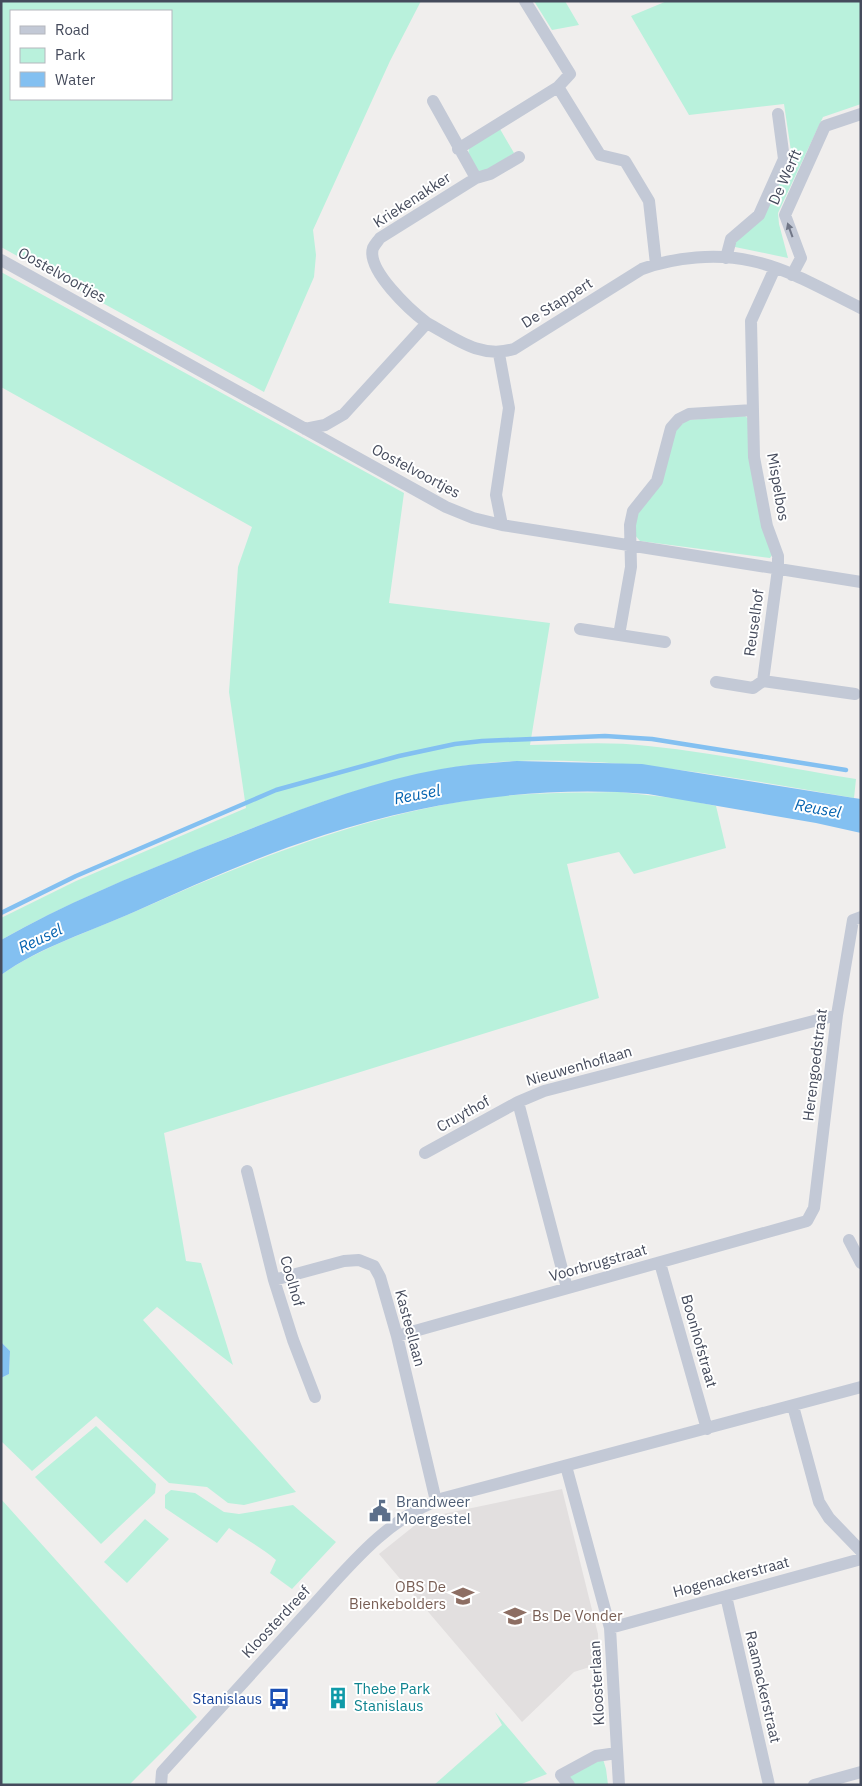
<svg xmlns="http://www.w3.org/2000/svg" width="862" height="1786" viewBox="0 0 862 1786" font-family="'IBM Plex Sans',sans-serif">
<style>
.education{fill:#e2dfdf}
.green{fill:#b9f1dc;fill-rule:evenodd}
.water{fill:#83c0f1}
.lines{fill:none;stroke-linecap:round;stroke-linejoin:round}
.stream{stroke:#83c0f1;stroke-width:4.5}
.minor{stroke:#c3c9d6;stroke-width:12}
.oneway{fill:#717787}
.labels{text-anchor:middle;stroke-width:4;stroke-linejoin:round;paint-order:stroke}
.street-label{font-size:15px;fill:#454b5c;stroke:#fff}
.service-label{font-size:15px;fill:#4e5e75;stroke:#fff;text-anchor:start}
.education-label{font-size:15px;fill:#785e54;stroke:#fff;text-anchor:end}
.culture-label{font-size:15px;fill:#0d838f;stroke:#fff;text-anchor:start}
.transit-label{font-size:15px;fill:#164399;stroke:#fff;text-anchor:end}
.water-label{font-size:16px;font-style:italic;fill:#0463b0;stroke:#fff}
</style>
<rect width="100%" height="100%" fill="#f0eeed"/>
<path class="education" d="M562 1489 598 1634 599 1664 574 1672 522 1722 379 1554 424 1518Z"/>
<path class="green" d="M1 1H421L390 61 313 230 316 255 314 277 264 392 1 247ZM11 11H171V99H11Z
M534 1H565L579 25 552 30Z
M667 1H861V104L823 117 778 213 779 224 788 258 735 247 733 243 765 212 789 160 791 151 784 104 689 115 631 16Z
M500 129 514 153 488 170 478 171 468 156 469 148Z
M1 272 404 493 389 603 550 623 530 745C569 744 609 741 648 746 718 753 787 768 856 779L854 798C742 779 631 757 517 761 408 765 305 807 205 847 136 875 66 903 1 940V918L5 916 76 881 246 808 229 692 238 567 252 527 1 387Z
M745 416 750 420 772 555 770 558 640 541 634 534 637 511 677 428 687 420Z
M620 792 682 799 716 806 726 848 634 874 619 852 567 864 599 998 164 1133 186 1261 201 1263 233 1365 157 1307 143 1320 296 1492 244 1505 228 1503 207 1487 169 1483 96 1416 32 1471 1 1441V1378L9 1374 10 1351 1 1342V975C39 948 91 931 134 912 245 863 356 817 477 799 524 792 573 793 620 792Z
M96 1426 156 1484 155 1493 101 1544 35 1477Z
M171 1490 195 1493 224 1512 239 1514 293 1505 336 1542 292 1589 270 1573 276 1560C261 1547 245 1539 229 1528L217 1543 165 1508V1495Z
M1 1499 197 1717 129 1785H1Z
M145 1519 169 1539 127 1583 104 1562Z
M495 1712 547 1774 519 1785H434L502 1725Z
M603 1759 606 1769 608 1785H572L568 1780 571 1774Z"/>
<path class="water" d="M517 761 642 764 854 798 861 799V833L816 823 648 794C540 785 427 801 324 835 259 856 196 884 134 912 91 931 40 947 1 975V940C64 904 131 877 197 850 276 819 357 784 441 769 466 764 492 763 517 761Z
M1 1342 10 1351 9 1374 1 1378Z"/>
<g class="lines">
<path class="stream" d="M1 913 76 876 276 790 399 756 455 744 482 741 605 736 652 739 846 770"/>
<path class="minor" d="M525 1 570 74 558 87 600 155 625 161 649 201 656 264
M433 101 476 178
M458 149 558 87
M726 258 731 239 759 215 784 159 778 114
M1 260 446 507 473 518 502 525 861 582
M792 275 801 258 785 215 825 126 861 114
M427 323C411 311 366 270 373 248 375 244 378 241 380 238L476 178 490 174 519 157
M499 354 509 408 496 495 502 525
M305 429 325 425 344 414 427 323C456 339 480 359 514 349L642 269C675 257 717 253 752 261 790 269 826 291 861 308
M580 629 665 642
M619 635 631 567 630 525 633 511 657 481 671 428 679 419 689 414 753 410
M763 681 778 569V556L767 526 754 457 751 321 775 268
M716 682 753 688 763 681 855 694
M425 1153 518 1102
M247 1171 274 1280 293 1340 315 1397
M849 1240 861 1263
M660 1263 707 1429
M274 1280 344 1261 359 1260 374 1266 380 1277 397 1336 436 1501
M567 1288 518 1102 544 1091 837 1015
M397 1336 807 1221 814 1208 837 1015 853 920 861 917
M793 1406 819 1502 829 1518 861 1551
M566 1466 610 1628 619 1785
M726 1596 769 1785
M610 1628 861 1559
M161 1785 162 1772C208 1722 254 1670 300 1620 342 1575 384 1518 444 1498L861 1387
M569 1785 561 1775 596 1756 617 1753
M814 1785 861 1772"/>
</g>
<defs><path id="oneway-solid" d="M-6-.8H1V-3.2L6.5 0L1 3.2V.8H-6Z" transform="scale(1.25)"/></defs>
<use class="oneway" href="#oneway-solid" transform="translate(790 230) rotate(-110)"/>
<defs>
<g id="civic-bare" transform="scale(1.725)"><path d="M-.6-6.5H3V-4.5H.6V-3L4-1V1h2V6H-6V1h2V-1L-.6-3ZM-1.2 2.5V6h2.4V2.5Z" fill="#5c6f8a" stroke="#fff" stroke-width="2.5" paint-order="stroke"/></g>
<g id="school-bare" transform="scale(1.725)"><path d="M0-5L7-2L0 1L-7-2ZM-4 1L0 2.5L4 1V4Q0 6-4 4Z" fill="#8d6e63" stroke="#fff" stroke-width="2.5" paint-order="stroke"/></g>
<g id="building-bare" transform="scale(1.725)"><path d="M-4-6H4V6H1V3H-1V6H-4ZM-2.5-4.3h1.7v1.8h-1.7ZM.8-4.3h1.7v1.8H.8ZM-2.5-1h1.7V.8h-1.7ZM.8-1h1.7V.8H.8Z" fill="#0f9aa8" stroke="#fff" stroke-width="2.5" paint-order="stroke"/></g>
<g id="bus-bare" transform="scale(1.725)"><path d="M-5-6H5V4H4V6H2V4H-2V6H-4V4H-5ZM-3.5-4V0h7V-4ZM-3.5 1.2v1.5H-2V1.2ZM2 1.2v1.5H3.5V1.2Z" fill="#1a4fb4" stroke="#fff" stroke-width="2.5" paint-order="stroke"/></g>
</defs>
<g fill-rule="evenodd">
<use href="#civic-bare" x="380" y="1511"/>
<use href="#school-bare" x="463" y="1596"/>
<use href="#school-bare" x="515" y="1616"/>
<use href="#building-bare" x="338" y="1698"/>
<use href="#bus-bare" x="279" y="1699"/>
</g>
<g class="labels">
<g class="street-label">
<text transform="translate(785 177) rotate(-66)" y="5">De Werft</text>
<text transform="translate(412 200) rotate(-33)" y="5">Kriekenakker</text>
<text transform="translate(62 275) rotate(29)" y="5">Oostelvoortjes</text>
<text transform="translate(557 303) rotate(-32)" y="5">De Stappert</text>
<text transform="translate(416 471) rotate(28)" y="5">Oostelvoortjes</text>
<text transform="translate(778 487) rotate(80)" y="5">Mispelbos</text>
<text transform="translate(754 623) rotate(-82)" y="5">Reuselhof</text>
<text transform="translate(815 1065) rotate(-83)" y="5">Herengoedstraat</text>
<text transform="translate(579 1066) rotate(-16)" y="5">Nieuwenhoflaan</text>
<text transform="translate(463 1114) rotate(-29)" y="5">Cruythof</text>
<text transform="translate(598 1263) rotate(-16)" y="5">Voorbrugstraat</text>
<text transform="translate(292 1281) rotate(74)" y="5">Coolhof</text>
<text transform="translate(410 1328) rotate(75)" y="5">Kasteellaan</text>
<text transform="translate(699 1341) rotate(74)" y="5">Boonhofstraat</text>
<text transform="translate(731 1577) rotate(-15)" y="5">Hogenackerstraat</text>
<text transform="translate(276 1622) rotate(-47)" y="5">Kloosterdreef</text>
<text transform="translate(597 1683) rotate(-93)" y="5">Kloosterlaan</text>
<text transform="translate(763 1687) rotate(77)" y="5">Raamackerstraat</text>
</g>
<g class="service-label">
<text x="396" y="1507">Brandweer<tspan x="396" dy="17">Moergestel</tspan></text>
</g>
<g class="education-label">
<text x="446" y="1592">OBS De<tspan x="446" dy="17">Bienkebolders</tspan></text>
<text x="532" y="1621" text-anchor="start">Bs De Vonder</text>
</g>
<g class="culture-label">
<text x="354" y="1694">Thebe Park<tspan x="354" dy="17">Stanislaus</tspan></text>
</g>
<g class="transit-label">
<text x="262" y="1704">Stanislaus</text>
</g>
<g class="water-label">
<text transform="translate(417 794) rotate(-11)" y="6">Reusel</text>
<text transform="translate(818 808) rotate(10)" y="6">Reusel</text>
<text transform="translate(40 938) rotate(-26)" y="6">Reusel</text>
</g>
</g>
<rect width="862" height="1786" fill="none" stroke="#454b5c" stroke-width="5"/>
<rect x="10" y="10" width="162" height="90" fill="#ffffff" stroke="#b5b7be"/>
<rect x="20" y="26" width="25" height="8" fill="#c3c9d6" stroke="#b5b7be"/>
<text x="55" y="35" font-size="15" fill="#454b5c">Road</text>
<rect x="20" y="48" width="25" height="15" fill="#b9f1dc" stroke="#b5b7be"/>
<text x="55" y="60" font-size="15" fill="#454b5c">Park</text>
<rect x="20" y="72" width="25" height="15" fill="#83c0f1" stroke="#b5b7be"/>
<text x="55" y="85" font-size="15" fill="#454b5c">Water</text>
</svg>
